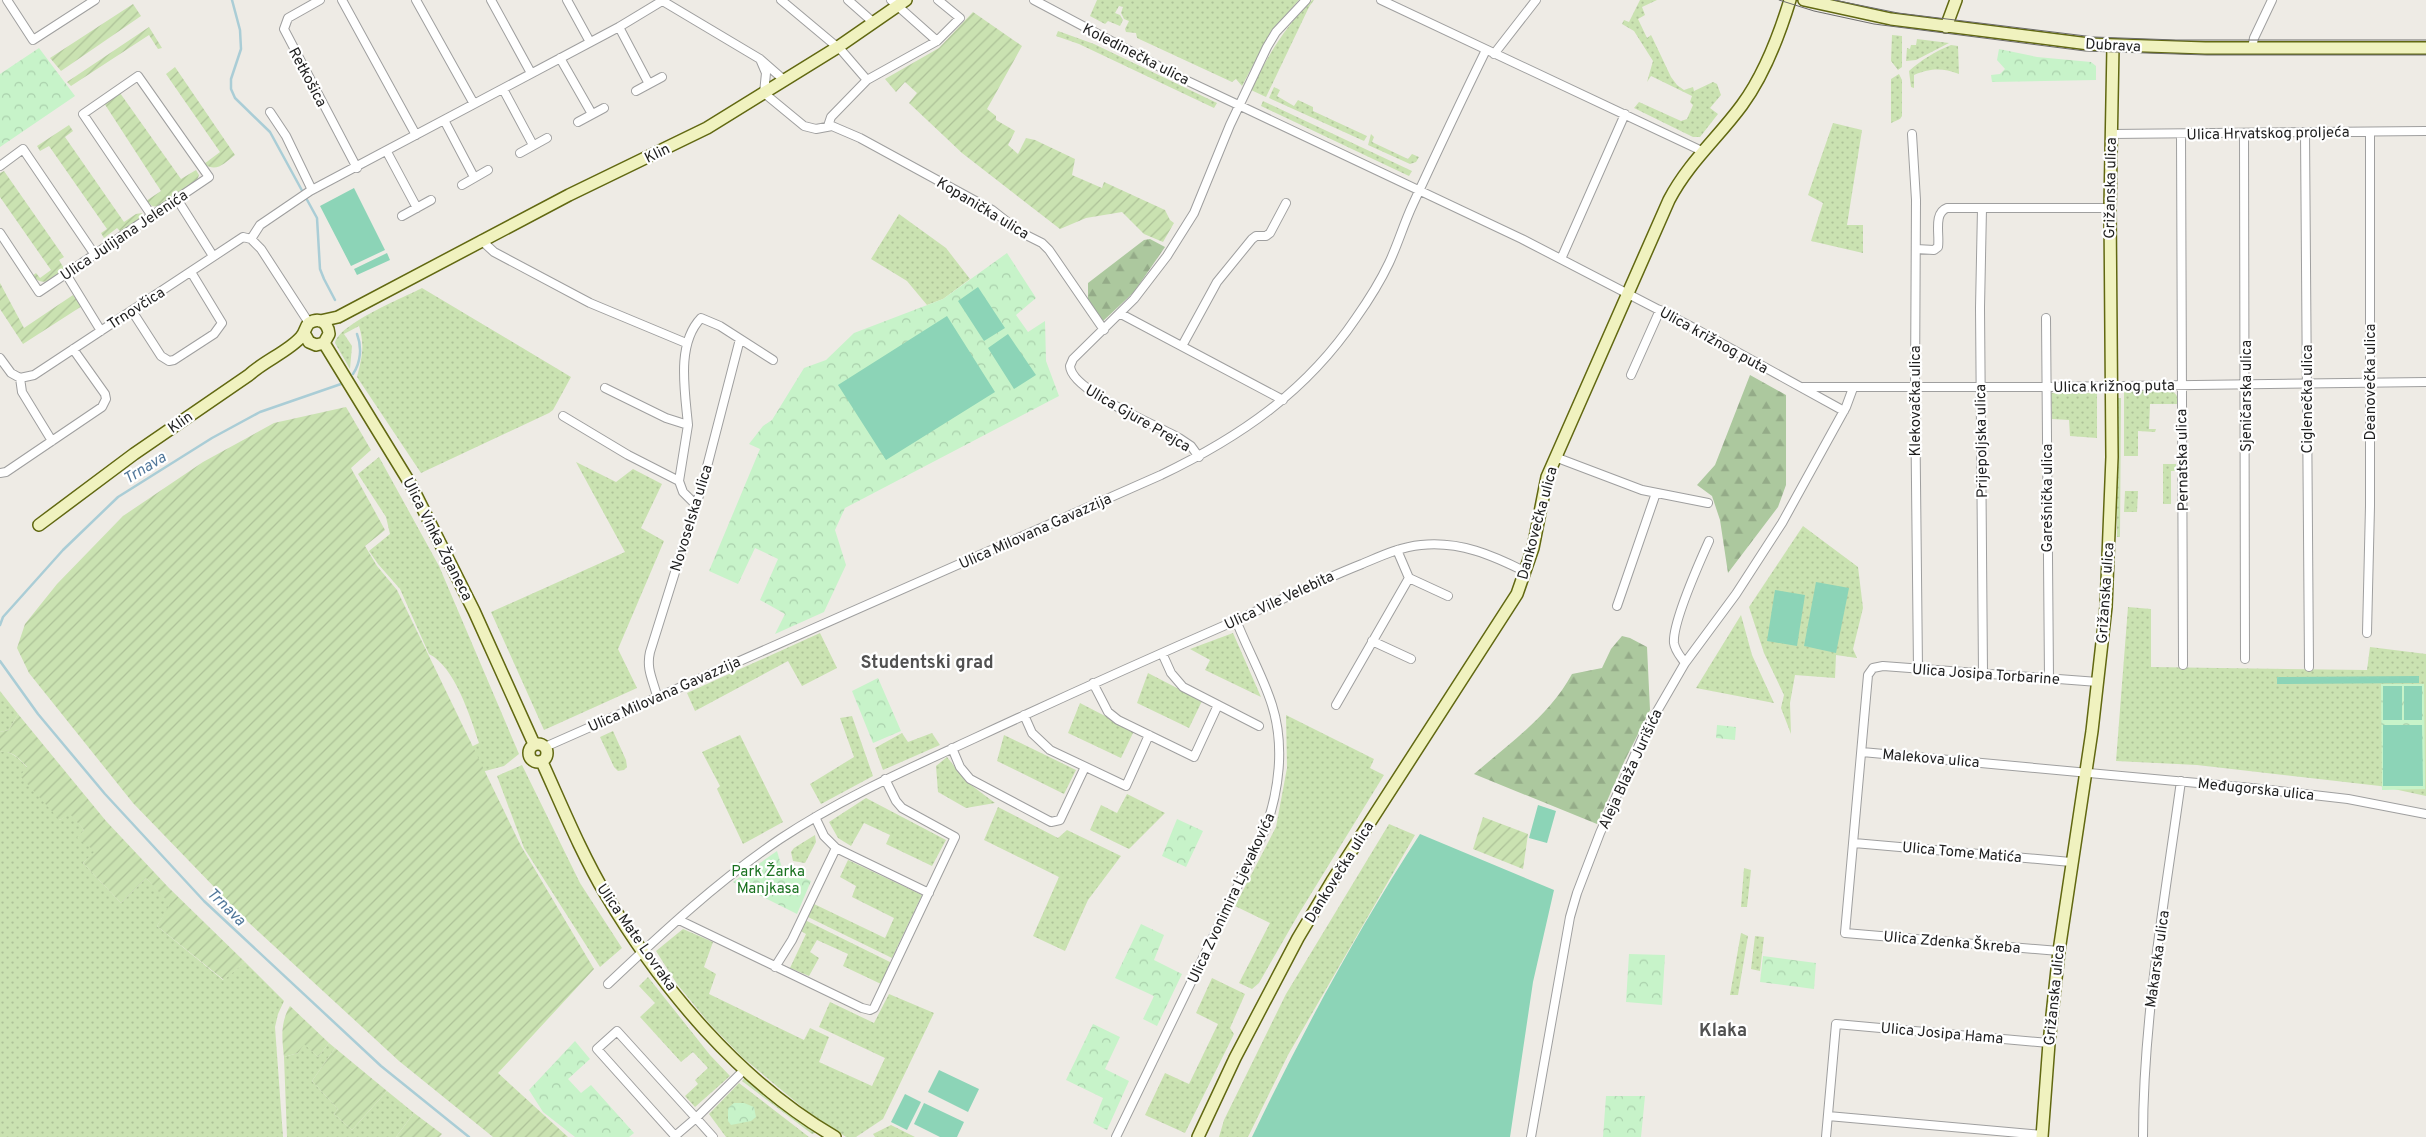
<svg xmlns="http://www.w3.org/2000/svg" width="2426" height="1137" viewBox="0 0 2426 1137" font-family="Overpass,sans-serif">
<style>
.grass{fill:url(#grass-dots)}
.forest{fill:url(#forest-firs)}
.park{fill:url(#park-crowns)}
.garden{fill:url(#garden-furrows)}
.pitch{fill:#8cd4b7}
.lines{fill:none;stroke-linecap:round;stroke-linejoin:round}
.stream{stroke:#aacdd6;stroke-width:2.5}
.street-casing{stroke:#9f9f9f;stroke-width:10}
.secondary-casing{stroke:#616811;stroke-width:14}
.street{stroke:#fff;stroke-width:8}
.secondary{stroke:#f0f2bf;stroke-width:11}
.tram{stroke:#6c6c6c;stroke-width:1}
.labels{text-anchor:middle;stroke-width:4.5;stroke-linejoin:round;paint-order:stroke}
.street-label{font-size:15px;fill:#1e1e1e;stroke:#fff}
.park-label{font-size:15px;fill:#18701e;stroke:#fff}
.water-label{font-size:16px;font-style:italic;fill:#52789b;stroke:#fff}
.quarter-label{font-size:18px;font-weight:bold;fill:#515151;stroke:#fff}
</style>
<defs>
<pattern id="grass-dots" width="8" height="8" patternUnits="userSpaceOnUse" patternTransform="scale(1.25)"><rect width="8" height="8" fill="#cae2b1"/><path d="M2 2h.1M6 6h.1" fill="none" stroke="#adc198" stroke-width="1.8" stroke-linecap="round"/></pattern>
<pattern id="forest-firs" width="22" height="20" patternUnits="userSpaceOnUse" patternTransform="scale(1.25)"><rect width="22" height="20" fill="#acc89e"/><path d="M5 1l3.5 6h-7zM16 11l3.5 6h-7z" fill="#94ab88"/></pattern>
<pattern id="park-crowns" width="20" height="18" patternUnits="userSpaceOnUse" patternTransform="scale(1.25)"><rect width="20" height="18" fill="#c7f3c9"/><path d="M2 6a3 3 0 1 1 6 0M12 15a3 3 0 1 1 6 0" fill="none" stroke="#aad0ac"/></pattern>
<pattern id="garden-furrows" width="10" height="10" patternUnits="userSpaceOnUse" patternTransform="scale(1.25)"><rect width="10" height="10" fill="#cae2b1"/><path d="M-1 1l2-2M0 10L10 0M9 11l2-2" fill="none" stroke="#adc198"/></pattern>
</defs>
<rect width="100%" height="100%" fill="#eeebe5"/>
<path class="grass" d="M1097 0H1299L1270 33 1242 86 1236 79 1232 82 1137 38 1136 33 1126 32 1125 29 1129 21 1124 19 1121 13 1123 7 1119 6 1115 13 1120 15 1123 20 1120 26 1108 21 1105 24 1090 16Z
M1312 0H1314L1309 7 1266 97 1251 90C1268 55 1285 27 1312 0Z
M1640 0H1657L1642 7 1645 15 1638 19 1647 38 1651 35 1653 39 1671 77 1677 85 1684 90 1693 87 1694 91 1713 82 1717 84 1721 95 1710 108 1718 114 1700 137H1693L1634 108 1639 102 1681 121 1687 119 1693 105 1690 102 1692 96 1651 76 1647 82 1653 61 1634 31 1622 24 1624 20 1629 22Z
M1058 31 1094 44 1217 103 1214 108 1079 44 1056 36Z
M1892 35 1902 36V67L1898 70 1891 61Z
M1917 39 1949 43 1916 60 1906 61 1907 48 1910 49 1911 45H1916Z
M1951 45 1958 46 1959 74C1942 68 1932 68 1914 75V88L1911 87 1909 71C1921 60 1936 51 1951 45Z
M1899 74 1902 80V116L1900 119 1891 123V79Z
M1274 87 1280 90 1277 96 1294 106 1298 100 1313 107V111L1367 136 1364 141 1269 98Z
M1263 101 1412 171 1409 176 1261 106Z
M1833 123 1862 130 1847 225H1863V253L1811 241 1823 203 1808 195Z
M1371 134 1374 137 1372 142 1408 159 1412 154 1419 157 1416 162 1410 164 1368 145Z
M899 214 946 248 970 279 943 299 927 305 907 281 871 259Z
M422 288 571 377 553 410 549 413 421 473 357 377C362 358 365 345 359 326L344 334 352 346 350 369 335 343C340 323 403 298 422 288Z
M2172 390 2177 396V404H2150L2149 429H2156L2155 432 2138 431V456H2124V391Z
M2051 393H2097V438L2070 436 2069 420 2052 419Z
M2117 398H2121L2120 537H2117Z
M379 457 439 566 519 754 504 766 474 774 459 753 479 743C470 716 455 667 429 654L400 589 378 564 369 551 390 534 386 517 358 474Z
M576 462 616 482 633 469 662 484 641 528 664 541 618 649 637 688 544 730 491 612 625 552Z
M2163 464H2176V471H2171V504H2163Z
M2125 491H2138L2137 512H2124Z
M1803 526 1858 567 1863 608 1853 649 1857 658 1836 655 1835 678 1795 675 1790 703 1791 734 1781 708 1784 695 1764 653 1749 607Z
M2128 607 2151 609V667L2367 670 2370 647 2426 654V796L2380 786 2197 765 2116 761Z
M1741 615 1752 655 1774 703 1696 688Z
M820 633 837 668 802 686 788 661 695 711 687 693Z
M1233 633 1261 697 1205 670 1210 660 1190 649Z
M1148 673 1202 701 1189 728 1137 703Z
M0 691 18 714 9 730 0 732Z
M1080 703 1134 731 1121 758 1068 733Z
M1286 715 1374 759 1370 768 1384 775 1298 915 1259 983 1252 989 1239 983 1270 923 1235 906 1276 827 1287 768Z
M852 716 873 776 821 804 810 784 854 757 840 718Z
M613 731 626 760 627 767 624 770 618 771 614 767 600 737Z
M902 733 908 742 932 733 940 745 883 770 875 748Z
M740 735 783 822 743 844 717 789 720 786 702 752Z
M1004 735 1076 770 1064 794 997 761Z
M4 751C28 756 47 800 60 820L70 813 84 830 78 838 96 851 83 863 121 903 146 878 171 904 157 926 223 980 245 962 284 1001 278 1014 275 1027 283 1137H0V752Z
M947 757 967 782 995 803 966 808 938 792 936 766Z
M522 765 580 883 622 948 600 967 524 848 497 776Z
M1127 794 1165 813 1129 849 1090 830 1101 805 1117 813Z
M866 798 946 840 932 866 886 844 890 835 864 823 851 846 838 838 829 822Z
M998 807 1058 838 1067 830 1121 856 1088 900 1065 951 1033 936 1059 877 984 840Z
M1389 824 1415 835 1288 1055 1248 1137H1219L1224 1120 1286 994Z
M815 835 816 842 805 863 793 861 791 852 794 848Z
M848 860 922 895 892 958 808 917 814 904 885 938 894 918 852 897 856 886 840 877Z
M1744 868 1751 870 1747 907H1741Z
M805 920 892 963 881 984 843 966 848 954 817 940 810 952 819 958 809 976 790 968 806 934 801 931Z
M683 929 713 942 704 967 716 974 709 994 804 1040 810 1028 829 1037 819 1062 872 1086 885 1058 819 1027 830 1002 874 1023 889 994 934 1013 883 1119 856 1137H846L808 1112 742 1057 709 1023 677 984 656 951Z
M1741 933 1748 936 1738 995H1730Z
M1755 936 1764 937 1760 971 1751 969Z
M648 977 710 1055 730 1076 695 1107 685 1096 698 1084 695 1080 708 1068 693 1052 681 1062 640 1017 655 1003 639 986Z
M1212 978 1245 994 1230 1028 1234 1034 1185 1133 1145 1115 1165 1073 1189 1084 1218 1024 1196 1013Z
M304 1043 318 1057 329 1043 335 1048 312 1081 338 1109 334 1114 352 1130 387 1091 414 1113 396 1137H287L284 1057 298 1053Z
M745 1077 815 1129V1133L812 1134 742 1081Z
M739 1083 809 1137H726L709 1114Z
M891 1125 915 1137H875L873 1134Z"/>
<path class="forest" d="M1150 239 1165 247 1134 292 1102 322 1088 299V283L1144 240Z
M1750 375 1786 395V485L1778 507 1728 573 1720 520 1712 496 1697 485 1715 465Z
M1622 636 1630 638 1647 647 1650 710 1624 762 1597 824 1474 774C1510 743 1549 716 1572 674L1602 668 1611 649Z"/>
<path class="park" d="M39 48 75 96 0 147V74Z
M1999 49 2037 57 2091 62 2096 66V80L1992 82 1991 75 2000 74 2005 69 1997 60Z
M1007 253 1036 298 1016 315 1028 332 1045 321 1046 361 1059 396 845 508 835 530 846 565 824 612 775 634 785 614 760 600 778 559 755 548 738 584 709 571 760 449 749 444 763 426 772 420 804 368 826 360 854 333 943 299Z
M878 678 901 731 873 743 852 691Z
M2381 684H2424L2425 789 2382 790Z
M1717 725 1736 727 1735 740 1716 738Z
M1177 819 1203 831 1186 867 1162 856Z
M777 851 782 868 811 881 797 914 733 882Z
M1141 924 1164 935 1154 960 1182 974 1157 1026 1143 1019 1154 996 1115 978Z
M1629 954 1665 955 1662 1005 1626 1002Z
M1763 956 1816 963 1814 989 1760 982Z
M1093 1024 1120 1037 1105 1069 1129 1081 1107 1130 1093 1123 1103 1098 1066 1080Z
M575 1041 590 1059 568 1079 581 1093 591 1085 634 1133 629 1137H575L543 1112 529 1090Z
M1606 1096H1645L1641 1137H1603Z
M744 1103 754 1107 756 1117 751 1121 731 1125 728 1121V1108L734 1103Z"/>
<path class="garden" d="M133 4 141 16 61 71 50 58Z
M973 12 1022 46 987 109 996 116V120L1015 131 1008 145 1018 154 1026 138 1035 140 1075 159 1072 175 1102 188 1104 182 1165 210 1170 220 1174 223 1163 242 1144 234 1122 212 1086 218 1060 229 962 153 909 103 917 93 905 82 896 92 885 79 939 48Z
M149 27 162 48 158 49 149 35 71 86 67 82Z
M175 67 235 155C224 163 217 173 204 164L220 152 166 74Z
M120 93 181 179 196 170 199 175 196 183 159 207 152 206 146 201 161 191 104 103Z
M69 125 73 131 65 137 124 222 136 214 142 213C138 223 130 228 121 232L117 228 104 238 101 233 107 229 49 146 40 151 37 146Z
M4 171 64 257 59 260 65 270C53 279 45 288 32 276L36 273 40 278 51 270 0 197V173Z
M0 283 24 328 73 295 82 306 23 344 0 309Z
M346 407 371 450 351 468 385 530 365 546 377 566 397 590 521 846 594 969 498 1073 568 1137H493L399 1061 247 921 133 803 29 673 17 648 25 624 57 584 123 516 203 462 274 423Z
M18 714 106 821 169 888 245 962 224 980 157 926 170 904 146 878 121 903 83 863 95 851 77 838 84 830 70 814 60 820 20 776 27 767C20 759 12 750 0 752V732L9 730Z
M1483 817 1528 834 1523 869 1473 849Z
M290 1006 329 1043 318 1057 304 1044 298 1053 284 1057C282 1038 280 1023 290 1006Z
M335 1048 387 1091 352 1130 334 1114 338 1109 312 1081Z
M414 1113 442 1134 439 1137H396Z"/>
<path class="pitch" d="M354 188 385 250 351 266 320 206Z
M387 253 390 260 357 275 354 269Z
M978 287 1005 328 984 341 958 301Z
M947 316 995 392 886 460 838 385Z
M1008 334 1036 375 1014 389 988 348Z
M1816 582 1849 588 1836 653 1804 646Z
M1775 590 1805 595 1797 646 1767 641Z
M2419 676V683L2277 684V677Z
M2383 686H2402V720H2383Z
M2404 686H2422V720H2404Z
M2383 725H2422L2423 786H2383Z
M1538 805 1556 811 1547 843 1529 838Z
M1420 834 1554 890 1533 982 1510 1137H1252C1302 1033 1357 931 1420 834Z
M939 1070 979 1089 968 1112 928 1092Z
M905 1094 921 1102 907 1130 891 1122Z
M924 1103 964 1122 957 1137H940L914 1124Z"/>
<g class="lines">
<path class="stream" d="M232 0 240 30 241 49 231 79V89L235 98 270 132 317 218 320 269 324 279 335 300
M353 374C361 362 362 347 357 334
M0 625 3 617 63 550 118 497 212 438 260 412 341 384
M0 661 38 714 105 794 204 901 381 1066 469 1137"/>
<g class="street-casing">
<path id="street" d="M7 0 33 40 95 0
M320 0 288 18 284 29 357 168
M342 0 416 135
M416 0 474 104
M491 0 531 73
M567 0 590 42
M661 0 760 59 784 80
M781 0 842 51 867 80
M848 0 874 23
M891 0 937 41
M1034 0 1177 76 1522 239 1690 326 1844 411
M1381 0 1702 151
M619 27 649 84
M2252 48 2254 38 2272 0
M1494 54 1536 0
M560 58 592 114
M760 59 766 73 764 93 804 126 816 129 832 126 860 138 992 210 1020 232 1042 243 1049 250 1104 330
M503 89 533 145
M636 91 662 77
M270 112 286 136 312 190
M444 120 474 177
M578 122 604 108
M828 126 831 117 867 80 937 41 960 18 938 0
M2305 132 2309 667
M2244 133 2245 659
M1912 134 1916 200 1915 389 1918 669
M2111 134 2426 131
M2181 134 2183 665
M387 152 417 208
M520 153 547 138
M0 166 23 149 95 255
M462 185 488 170
M177 199 213 256
M1982 208 1980 308 1983 674
M402 216 431 200
M0 233 39 292 209 177 138 76 83 114 152 216
M251 239 260 225 310 191 619 27 662 1
M481 240 494 252 590 303 686 343
M1916 249 1934 250 1938 247C1940 235 1933 213 1947 208H2110
M1561 259 1625 114
M66 274 101 331
M132 311 161 356 169 361 174 360 214 334 222 323 191 272
M1121 314 1283 400
M2046 318 2049 678
M1182 346 1217 282 1252 239 1256 236H1266L1270 233 1286 203
M0 358 11 373 20 378
M1631 375 1660 310
M20 378 34 375 243 237 251 239 261 249 309 323
M20 378 22 392 52 441
M1803 387H2046L2426 382
M605 388 666 418 688 425C685 391 676 344 701 318L720 326 773 360
M563 416 628 455 679 481 688 425
M1199 457 1191 446 1179 438C1157 425 1071 391 1070 366L1073 359 1134 299 1167 256 1194 213 1230 125 1267 47 1276 32 1306 0
M1555 457 1642 490 1708 503
M0 473 6 472 102 407 106 399 105 394 73 349
M679 481 683 492 696 505
M1409 578 1448 596
M1617 606 1656 493
M2367 633 2370 506V132
M1372 641 1411 659
M1162 653 1171 673 1183 687 1259 726
M1685 663C1681 657 1675 651 1674 643 1672 623 1700 561 1709 541
M1093 683 1108 712 1118 720 1194 757 1218 705
M657 696C653 680 646 669 650 652L702 486 740 339
M1336 705 1409 578 1397 550
M1024 715 1032 733 1050 750 1126 786 1149 735
M545 747 1161 475C1240 437 1306 392 1356 318 1368 301 1380 282 1389 263 1398 244 1404 223 1413 204 1437 152 1461 101 1486 50
M952 748 960 767 970 779 1051 822 1060 820 1085 767
M1862 752 2252 788 2348 799 2426 814
M815 817 824 836 836 848 929 893
M1854 843 2071 862
M679 920 862 1008 870 1010 874 1008 955 837 902 808 896 801 885 779
M2059 951 1845 933 1868 675 1873 668 1883 666 2098 682
M775 967 792 940 836 848
M608 984C662 933 718 881 780 839 842 798 908 769 975 738 1059 699 1143 661 1228 624 1273 604 1316 582 1362 564 1381 556 1400 547 1421 545 1460 541 1492 555 1526 572
M617 1031 696 1118 675 1136 597 1049Z
M1828 1116 2042 1135
M713 1137 696 1118 745 1069
M1116 1137 1265 830C1279 791 1285 746 1272 705 1263 676 1247 649 1236 620
M1531 1137 1570 917 1577 893 1600 833 1645 732 1685 663 1736 594 1782 523 1846 407 1853 388
M1826 1137 1836 1024 2049 1043
M2143 1137C2143 1018 2165 899 2181 781"/>
</g>
<g class="secondary-casing">
<path id="secondary" d="M1804 0 1891 19 2089 44 2205 48H2426
M1946 27 1956 0
M320 321 338 317 569 195 707 128 838 47 906 0
M324 343 411 485 474 611 534 744
M39 525 134 454 249 375C264 361 289 351 301 337 305 333 305 327 309 323 319 317 328 322 329 334L324 343 316 345 309 342 304 333
M529 753a9 9 0 1 1 18 0a9 9 0 1 1-18 0Z
M542 762C562 806 581 853 606 895 662 989 739 1081 835 1137
M1198 1137 1235 1058 1298 938 1332 881 1517 594 1533 548 1547 477 1669 200C1689 162 1717 139 1742 105 1764 75 1779 36 1790 0
M2042 1137 2049 1043 2059 951 2092 731 2106 607 2112 457 2110 208 2113 46"/>
</g>
<use href="#street" class="street"/>
<use href="#secondary" class="secondary"/>
<path class="tram" d="M1779 0 1814 11 1874 24 2085 51 2207 55H2426
M1834 0 1898 13 2094 37 2176 40H2426"/>
</g>
<g class="labels">
<g class="street-label">
<text transform="translate(2113 45) rotate(3)" y="5">Dubrava</text>
<text transform="translate(1136 54) rotate(27)" y="5">Koledinečka ulica</text>
<text transform="translate(308 77) rotate(62)" y="5">Retkošica</text>
<text transform="translate(2268 133) rotate(-1)" y="5">Ulica Hrvatskog proljeća</text>
<text transform="translate(657 153) rotate(-26)" y="5">Klin</text>
<text transform="translate(2110 188) rotate(-89)" y="5">Grižanska ulica</text>
<text transform="translate(983 208) rotate(31)" y="5">Kopanička ulica</text>
<text transform="translate(124 235) rotate(-34)" y="5">Ulica Julijana Jelenića</text>
<text transform="translate(136 308) rotate(-33)" y="5">Trnovčica</text>
<text transform="translate(1714 340) rotate(29)" y="5">Ulica križnog puta</text>
<text transform="translate(2370 382) rotate(-90)" y="5">Deanovečka ulica</text>
<text transform="translate(2114 386) rotate(-1)" y="5">Ulica križnog puta</text>
<text transform="translate(2246 396) rotate(-90)" y="5">Sjeničarska ulica</text>
<text transform="translate(2307 399) rotate(-90)" y="5">Ciglenečka ulica</text>
<text transform="translate(1915 401) rotate(-90)" y="5">Klekovačka ulica</text>
<text transform="translate(1138 418) rotate(30)" y="5">Ulica Gjure Prejca</text>
<text transform="translate(180 422) rotate(-35)" y="5">Klin</text>
<text transform="translate(1981 441) rotate(-91)" y="5">Prijepoljska ulica</text>
<text transform="translate(2182 460) rotate(-91)" y="5">Pernatska ulica</text>
<text transform="translate(2047 498) rotate(-90)" y="5">Garešnička ulica</text>
<text transform="translate(691 518) rotate(-73)" y="5">Novoselska ulica</text>
<text transform="translate(1537 523) rotate(-75)" y="5">Dankovečka ulica</text>
<text transform="translate(1035 531) rotate(-24)" y="5">Ulica Milovana Gavazzija</text>
<text transform="translate(438 539) rotate(63)" y="5">Ulica Vinka Žganeca</text>
<text transform="translate(2105 593) rotate(-86)" y="5">Grižanska ulica</text>
<text transform="translate(1279 600) rotate(-25)" y="5">Ulica Vile Velebita</text>
<text transform="translate(1986 674) rotate(4)" y="5">Ulica Josipa Torbarine</text>
<text transform="translate(664 694) rotate(-24)" y="5">Ulica Milovana Gavazzija</text>
<text transform="translate(1931 758) rotate(5)" y="5">Malekova ulica</text>
<text transform="translate(1630 769) rotate(-65)" y="5">Aleja Blaža Jurišića</text>
<text transform="translate(2256 789) rotate(6)" y="5">Međugorska ulica</text>
<text transform="translate(1962 852) rotate(5)" y="5">Ulica Tome Matića</text>
<text transform="translate(1339 872) rotate(-58)" y="5">Dankovečka ulica</text>
<text transform="translate(1231 898) rotate(-65)" y="5">Ulica Zvonimira Ljevakovića</text>
<text transform="translate(637 937) rotate(55)" y="5">Ulica Mate Lovraka</text>
<text transform="translate(1952 942) rotate(5)" y="5">Ulica Zdenka Škreba</text>
<text transform="translate(2157 959) rotate(-82)" y="5">Makarska ulica</text>
<text transform="translate(2054 995) rotate(-84)" y="5">Grižanska ulica</text>
<text transform="translate(1942 1033) rotate(5)" y="5">Ulica Josipa Hama</text>
</g>
<g class="park-label">
<text x="768" y="876">Park Žarka<tspan x="768" dy="17">Manjkasa</tspan></text>
</g>
<g class="water-label">
<text transform="translate(144 467) rotate(-32)" y="6">Trnava</text>
<text transform="translate(227 906) rotate(44)" y="6">Trnava</text>
</g>
<g class="quarter-label">
<text x="927" y="668">Studentski grad</text>
<text x="1723" y="1036">Klaka</text>
</g>
</g>
</svg>
